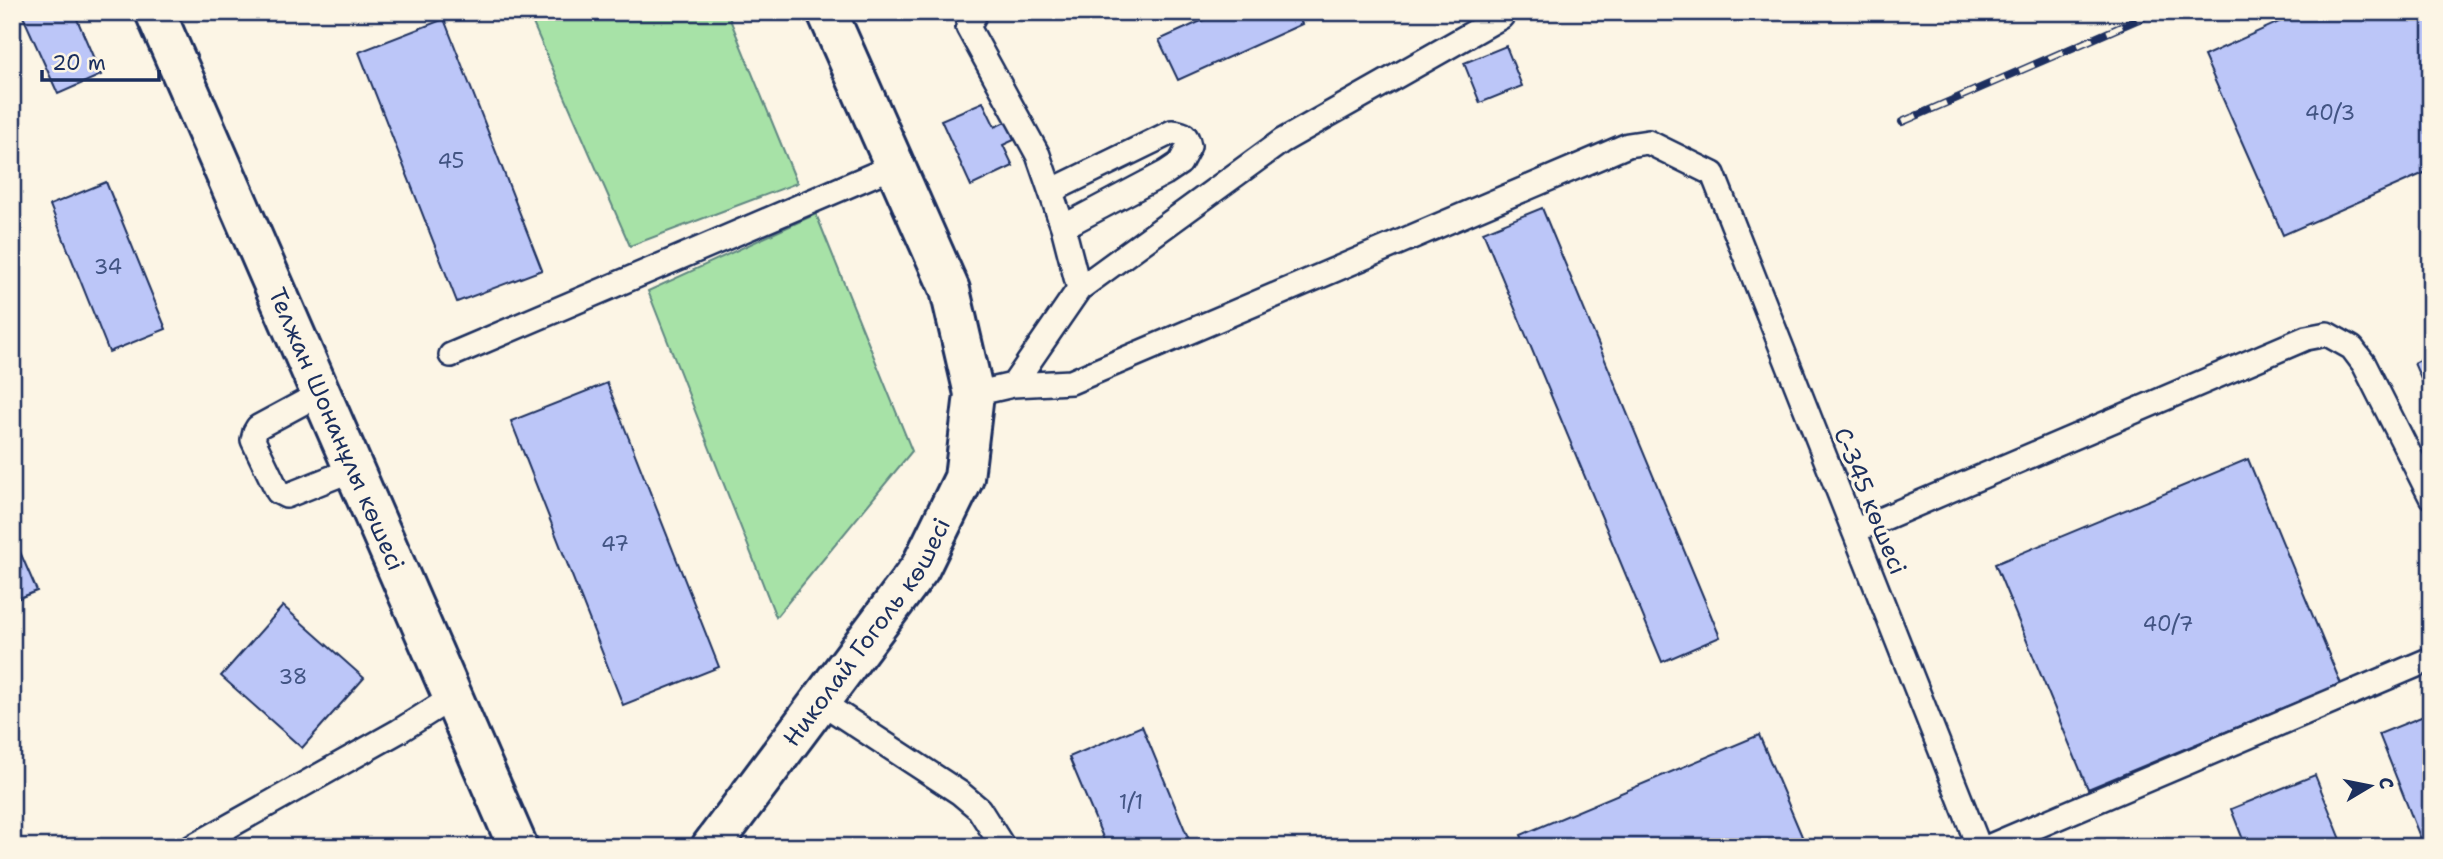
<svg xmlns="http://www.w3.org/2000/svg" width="2443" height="859" viewBox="0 0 2443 859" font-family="'Shantell Sans',sans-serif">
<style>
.green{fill:#a7e2a7;stroke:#618882;stroke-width:2}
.building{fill:#bcc6f8;stroke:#1b2f5e;stroke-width:2}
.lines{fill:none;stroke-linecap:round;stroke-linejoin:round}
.lane-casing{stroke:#1b2f5e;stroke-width:28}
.street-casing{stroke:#1b2f5e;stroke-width:44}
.secondary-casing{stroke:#1b2f5e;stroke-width:44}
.lane{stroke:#fcf5e5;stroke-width:23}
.street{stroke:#fcf5e5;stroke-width:38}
.secondary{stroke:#fcf5e5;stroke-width:38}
.rail-casing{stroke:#1b2f5e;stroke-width:8}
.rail{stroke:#fcf5e5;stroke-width:5;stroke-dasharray:16;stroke-linecap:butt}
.labels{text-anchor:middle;stroke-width:6;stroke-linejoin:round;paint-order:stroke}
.number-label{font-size:21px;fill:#435584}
.street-label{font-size:24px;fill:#1b2f5e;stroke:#fcf5e5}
</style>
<rect width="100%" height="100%" fill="#fcf5e5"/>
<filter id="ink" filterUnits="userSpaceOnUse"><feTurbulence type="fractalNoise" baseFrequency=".0143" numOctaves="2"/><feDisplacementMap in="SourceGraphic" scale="14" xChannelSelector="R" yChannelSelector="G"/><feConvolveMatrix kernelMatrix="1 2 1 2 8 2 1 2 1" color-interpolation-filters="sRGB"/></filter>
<g filter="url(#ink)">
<path class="green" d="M528 12H727L797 183 630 246Z
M816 214 912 451 776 617 648 291Z"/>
<path class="building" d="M21 12H74L101 75 58 94Z
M1221 12H1296L1302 24 1178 80 1159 40Z
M2301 12H2431V170L2283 235 2204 56Z
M444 19 542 270 457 302 359 52Z
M1506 46 1522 86 1480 103 1464 63Z
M983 102 995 127 1007 121 1014 140 1003 145 1013 166 971 186 941 120Z
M106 182 166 329 109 352 50 205Z
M1542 208 1720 637 1662 662 1483 232Z
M2431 355V402L2414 363Z
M607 383 719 667 623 705 511 421Z
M2248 459 2341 684 2088 789 1995 564Z
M17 545 37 591 12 601V547Z
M283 606 364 678 302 748 221 676Z
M2431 713V847H2424L2379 734Z
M1142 726 1192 847H1107L1069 757Z
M1759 735 1804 841 1791 847H1526L1521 835Z
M2315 775 2344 847H2246L2231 809Z"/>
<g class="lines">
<g class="lane-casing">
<path id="lane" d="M976 12 968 27 1038 155 1063 227 1079 289
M1051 191 1172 132C1184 133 1187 135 1189 146L1180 163 1165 173 1063 227
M451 355 894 166
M1013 385 1079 289 1282 141 1501 17 1505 12
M321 393 258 427 255 432 253 440 278 492 286 496 354 469
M974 394 1013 385 1071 382 1628 145 1648 142 1713 174 1979 847
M1854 531 2306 338 2327 334 2352 348 2364 364 2431 497
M821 702 960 793 979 809 1003 847
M192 847 399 731 453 697
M1988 847 2431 659"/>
</g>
<g class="street-casing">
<g id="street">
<path id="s1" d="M155 12 518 847"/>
</g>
</g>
<g class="secondary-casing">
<g id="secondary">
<path id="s2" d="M711 847 920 568 964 478 974 394 950 290 827 12"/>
</g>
</g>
<use href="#lane" class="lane"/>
<use href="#street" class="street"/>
<use href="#secondary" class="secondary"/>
<g class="rail-casing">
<path id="rail" d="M1902 122 2155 12"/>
</g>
<use href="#rail" class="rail"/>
</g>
</g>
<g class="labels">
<g class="number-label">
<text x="2330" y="120">40/3</text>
<text x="451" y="168">45</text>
<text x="108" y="274">34</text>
<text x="615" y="551">47</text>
<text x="2168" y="631">40/7</text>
<text x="293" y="684">38</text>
<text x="1131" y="809">1/1</text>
</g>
<g class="street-label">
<text dy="8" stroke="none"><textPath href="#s1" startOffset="455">Телжан Шонанұлы көшесі</textPath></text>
<text transform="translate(1870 501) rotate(68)" y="8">С-345 көшесі</text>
<text dy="8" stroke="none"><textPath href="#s2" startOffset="266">Николай Гоголь көшесі</textPath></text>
</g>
</g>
<rect width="2443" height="859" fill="none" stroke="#fcf5e5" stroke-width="42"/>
<rect x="21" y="21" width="2401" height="817" fill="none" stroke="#1b2f5e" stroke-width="2.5" filter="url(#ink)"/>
<g transform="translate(2370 786) rotate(80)" stroke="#fcf5e5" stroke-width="5" paint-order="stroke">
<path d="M0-5L12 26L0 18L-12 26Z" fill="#1b2f5e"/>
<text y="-10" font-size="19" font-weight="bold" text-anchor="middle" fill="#1b2f5e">С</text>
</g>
<path d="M42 70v10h117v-10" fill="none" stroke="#1b2f5e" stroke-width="3.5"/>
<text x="52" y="70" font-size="21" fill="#1b2f5e" stroke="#fcf5e5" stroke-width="5" paint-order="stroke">20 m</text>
</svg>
